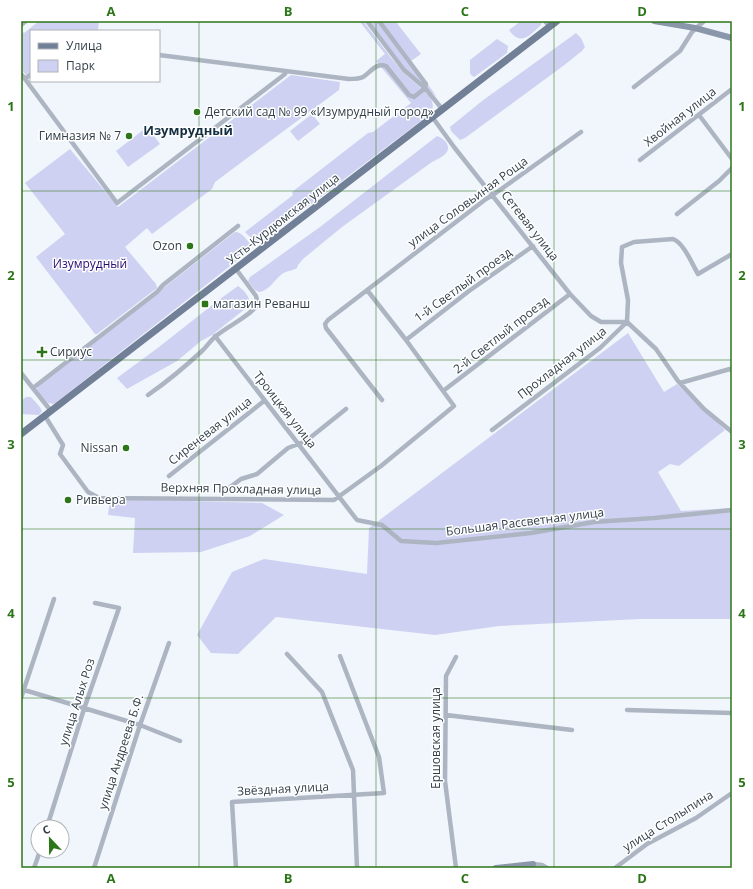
<svg xmlns="http://www.w3.org/2000/svg" width="753" height="889" viewBox="0 0 753 889" font-family="'Open Sans',sans-serif">
<style>
.green{fill:#cfd1f2}
.lines{fill:none;stroke-linecap:round;stroke-linejoin:round}
.street{stroke:#adb5c3;stroke-width:4.5}
.secondary{stroke:#8a96aa;stroke-width:6}
.primary{stroke:#717f97;stroke-width:7}
.grid{fill:none;stroke:#2c7519;stroke-width:1;stroke-opacity:0.55}
.poi-dot{fill:#2c7519;stroke:#fff;stroke-width:1.5}
.labels{text-anchor:middle;stroke-width:3;stroke-linejoin:round;paint-order:stroke}
.poi-label{font-size:12px;fill:#323f49;stroke:#fff;text-anchor:start}
.street-label{font-size:12px;fill:#323f49;stroke:#fff}
.park-label{font-size:12px;fill:#270c74;stroke:#fff}
.neighbourhood-label{font-size:13px;font-weight:bold;fill:#132e41;stroke:#fff}
.neatline{fill:none;stroke:#2c7519;stroke-width:1.5}
.grid-label{font-size:13px;text-anchor:middle;font-weight:bold;fill:#2c7519}
</style>
<rect width="100%" height="100%" fill="#f0f6fb"/>
<path class="green" d="M39 21H99L98 30 31 31V70L26 75 21 69V34L23 32 24 33Z
M351 21H363C376 37 388 55 402 71 411 81 424 88 431 99 434 105 433 108 430 114L260 243H256L245 232 293 195 292 192 368 133 373 132 411 103 376 61 385 54 360 22Z
M369 21H398L396 22 421 54 411 61 437 97 405 69Z
M521 21H542L541 25C530 35 521 47 509 30Z
M576 33 581 38 585 47 582 51 563 66 465 138 460 140 451 131 450 127 482 101Z
M497 39 508 46 507 53 477 75 474 77 471 75 470 73V60Z
M291 75 340 82 339 90 215 182 212 189 152 234 147 228 125 247 156 284 157 288 97 334H95L36 257 65 234 25 183 70 149 118 207Z
M312 114 320 124 298 141 290 131Z
M147 127 160 144 128 167 116 151Z
M437 136C444 138 452 146 446 153 443 157 436 160 432 162L342 227 303 259 298 265 297 268C292 271 286 271 282 274 274 280 269 291 259 292L255 290 248 281 250 277 320 227Z
M235 232C242 232 246 239 251 245L250 249 248 252 54 404 48 403 37 390 38 386Z
M238 286C245 291 250 297 250 305L212 335 201 341 177 361 127 389 117 378 159 347 216 302Z
M628 333 664 392 677 384 725 430 679 466 670 464 658 472 681 511 732 508V619H640L499 626 435 635 276 617 238 654 211 653 197 635 232 572 264 559 367 574 369 528Z
M26 397H31L39 406 42 411 39 415 21 414V401Z
M110 499 262 503 284 515 250 536 201 552 133 553 135 518 108 515Z"/>
<g class="lines">
<path class="street" d="M367 21 404 70 425 88 443 110
M379 21 426 84 425 88
M545 21 550 27
M21 25 26 21
M159 55 349 79C354 79 359 79 363 77 370 73 376 62 386 66L409 95 414 97 425 88
M21 74 25 79 31 74
M25 79 117 203 285 74V71
M634 87 680 51 692 32 704 21
M699 115 732 159
M433 118 454 147 570 294 591 316 601 322H627L656 349 678 381 704 409 732 432
M640 160 732 89
M677 214 719 181 732 168
M215 336 357 520 382 525 401 541 436 543 531 533 594 522 654 518 732 510
M406 340 469 291 533 246
M21 373 51 411
M680 383 730 369 732 371
M33 388 157 292 163 285 238 226
M443 391 570 294
M148 395C168 381 186 366 203 350 208 345 211 340 216 336 229 325 248 318 258 304L256 296 236 269
M382 400 326 328 325 324 328 320 486 199 493 195 581 132
M45 416 63 445 60 454 88 492 99 498 334 500 381 466 454 406 406 340 367 290
M492 430 600 348 627 322 628 300 621 263 622 247 634 242 673 239C684 243 692 264 698 274L732 254
M169 476 264 401
M225 491 241 479 257 474 288 448 306 441 346 409
M287 654 322 692 353 770 357 868
M456 657 446 676 445 781 456 868
M21 689 140 725 180 741
M21 698 54 599
M627 710 732 713
M446 715 572 730
M47 827 84 709 119 608 95 603
M34 868 40 851
M94 868 140 725 169 643
M236 868 232 802 384 793 379 757 340 656
M533 868V864L542 865 547 868
M615 868 647 844 696 818 732 793"/>
<path class="secondary" d="M654 21 695 28 732 38
M496 868 533 864"/>
<path class="primary" d="M21 434 557 21"/>
</g>
<path class="grid" d="M199 21V868M376 21V868M554 21V868M21 191H732M21 360H732M21 529H732M21 698H732"/>
<g class="poi-dot">
<circle cx="197" cy="112" r="4"/>
<circle cx="129" cy="136" r="4"/>
<circle cx="190" cy="246" r="4"/>
<rect x="201" y="300" width="8" height="8" rx="2"/>
<path d="M40 346h4v4h4v4h-4v4h-4v-4h-4v-4h4z"/>
<circle cx="126" cy="448" r="4"/>
<circle cx="68" cy="500" r="4"/>
</g>
<g class="labels">
<g class="poi-label">
<text x="205" y="116">Детский сад № 99 «Изумрудный город»</text>
<text x="121" y="140" text-anchor="end">Гимназия № 7</text>
<text x="182" y="250" text-anchor="end">Ozon</text>
<text x="213" y="308">магазин Реванш</text>
<text x="50" y="356">Сириус</text>
<text x="118" y="452" text-anchor="end">Nissan</text>
<text x="76" y="504">Ривьера</text>
</g>
<g class="street-label">
<text transform="translate(680 117) rotate(-38)" y="4">Хвойная улица</text>
<text transform="translate(468 202) rotate(-36)" y="4">улица Соловьиная Роща</text>
<text transform="translate(283 219) rotate(-38)" y="4">Усть-Курдюмская улица</text>
<text transform="translate(530 226) rotate(52)" y="4">Сетевая улица</text>
<text transform="translate(463 285) rotate(-36)" y="4">1-й Светлый проезд</text>
<text transform="translate(501 335) rotate(-38)" y="4">2-й Светлый проезд</text>
<text transform="translate(562 363) rotate(-38)" y="4">Прохладная улица</text>
<text transform="translate(285 410) rotate(52)" y="4">Троицкая улица</text>
<text transform="translate(210 431) rotate(-38)" y="4">Сиреневая улица</text>
<text transform="translate(241 489) rotate(1)" y="4">Верхняя Прохладная улица</text>
<text transform="translate(525 522) rotate(-7)" y="4">Большая Рассветная улица</text>
<text transform="translate(77 702) rotate(-72)" y="4">улица Алых Роз</text>
<text transform="translate(436 738) rotate(-90)" y="4">Ершовская улица</text>
<text transform="translate(121 752) rotate(-72)" y="4">улица Андреева Б.Ф.</text>
<text transform="translate(283 789) rotate(-3)" y="4">Звёздная улица</text>
<text transform="translate(668 821) rotate(-32)" y="4">улица Столыпина</text>
</g>
<g class="park-label">
<text x="90" y="268">Изумрудный</text>
</g>
<g class="neighbourhood-label">
<text x="188" y="135">Изумрудный</text>
</g>
</g>
<rect width="753" height="889" fill="none" stroke="#ffffff" stroke-width="44"/>
<rect x="30" y="30" width="130" height="52" fill="#ffffff" stroke="#adb2b6"/>
<rect x="38" y="43" width="20" height="6" fill="#717f97" stroke="#adb2b6"/>
<text x="66" y="50" font-size="12" fill="#323f49">Улица</text>
<rect x="38" y="60" width="20" height="12" fill="#cfd1f2" stroke="#adb2b6"/>
<text x="66" y="70" font-size="12" fill="#323f49">Парк</text>
<g transform="translate(50 839) rotate(338)"><circle r="19" fill="#ffffff" stroke="#adb2b6"/>
<path d="M0-3L7 15L0 10L-7 15Z" fill="#2c7519"/>
<text y="-6" font-size="11" font-weight="bold" text-anchor="middle" fill="#323f49">С</text>
</g>
<rect x="22" y="22" width="709" height="845" class="neatline"/>
<g class="grid-label">
<text x="111" y="16">A</text>
<text x="288" y="16">B</text>
<text x="465" y="16">C</text>
<text x="642" y="16">D</text>
<text x="11" y="111">1</text>
<text x="742" y="111">1</text>
<text x="11" y="280">2</text>
<text x="742" y="280">2</text>
<text x="11" y="449">3</text>
<text x="742" y="449">3</text>
<text x="11" y="618">4</text>
<text x="742" y="618">4</text>
<text x="11" y="787">5</text>
<text x="742" y="787">5</text>
<text x="111" y="883">A</text>
<text x="288" y="883">B</text>
<text x="465" y="883">C</text>
<text x="642" y="883">D</text>
</g>
</svg>
